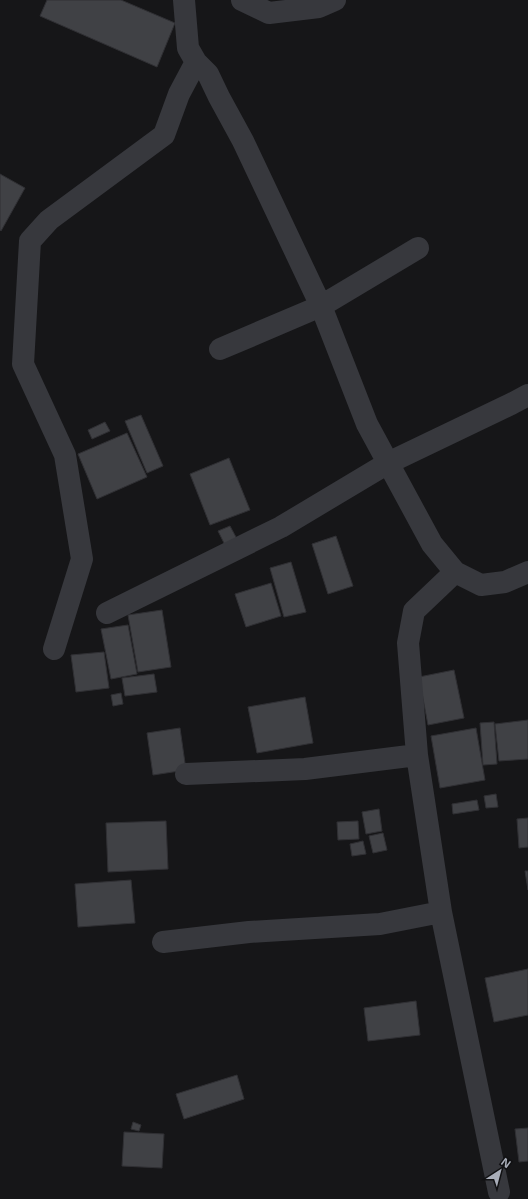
<svg xmlns="http://www.w3.org/2000/svg" width="528" height="1199" viewBox="0 0 528 1199" font-family="'Noto Sans',sans-serif">
<style>
.building{fill:#404145;stroke:#303034}
.lines{fill:none;stroke-linecap:round;stroke-linejoin:round}
.minor{stroke:#37383d;stroke-width:22}
</style>
<rect width="100%" height="100%" fill="#161618"/>
<path class="building" d="M47 0H121L175 23 157 67 40 16Z
M0 174 25 188 1 231 0 230Z
M141 415 163 466 147 473 125 421Z
M105 422 110 431 92 439 88 430Z
M127 433 147 477 97 499 78 454Z
M229 458 250 510 210 525 190 474Z
M230 526 237 539 225 545 218 531Z
M336 536 353 586 328 594 312 544Z
M291 562 306 612 284 617 270 568Z
M271 583 281 616 246 627 235 594Z
M162 610 171 667 138 672 128 615Z
M128 625 137 674 111 679 101 629Z
M104 652 109 688 76 692 71 655Z
M454 670 464 718 428 725 419 677Z
M154 674 157 692 125 696 122 678Z
M121 693 123 704 113 706 111 695Z
M305 697 313 743 257 753 248 707Z
M528 720V759L499 761 495 724Z
M494 722 497 764 483 765 480 723Z
M180 728 186 770 153 775 147 733Z
M476 728 485 780 440 788 431 736Z
M496 794 498 807 486 808 484 796Z
M477 800 479 810 453 814 452 804Z
M379 809 382 831 366 834 362 812Z
M528 818V847L519 848 517 819Z
M166 821 168 869 108 872 106 823Z
M358 821 359 839 338 840 337 822Z
M383 833 387 850 373 853 369 836Z
M363 841 366 854 352 856 350 844Z
M525 871H528V890Z
M131 880 135 923 78 927 75 884Z
M528 969V1015L494 1022 485 978Z
M416 1001 420 1035 368 1041 364 1008Z
M237 1075 244 1099 184 1119 176 1094Z
M133 1122 141 1125 139 1131 131 1129Z
M528 1128V1161L519 1162 515 1129Z
M124 1132 164 1134 162 1168 122 1166Z"/>
<g class="lines">
<path class="minor" d="M184 0 188 48 196 62 208 74 219 97 243 141 321 306 367 424 432 544 455 572 481 585 505 582 528 572
M242 0 269 13 319 7 335 0
M220 349 321 306 418 248
M455 572 414 611 408 643 417 755 441 912 499 1192
M107 613 281 527 388 463 511 404 528 395
M54 649 82 559 65 455 23 364 30 241 49 220 164 135 179 94 196 62
M186 774 305 769 417 755
M163 942 249 932 380 924 441 912"/>
</g>
<g transform="translate(500 1171) rotate(36)" stroke="#111113" stroke-width="3" paint-order="stroke">
<path d="M0-3L7 15L0 10L-7 15Z" fill="#a8adb8"/>
<text y="-6" font-size="11" font-weight="bold" text-anchor="middle" fill="#a8adb8">N</text>
</g>
</svg>
